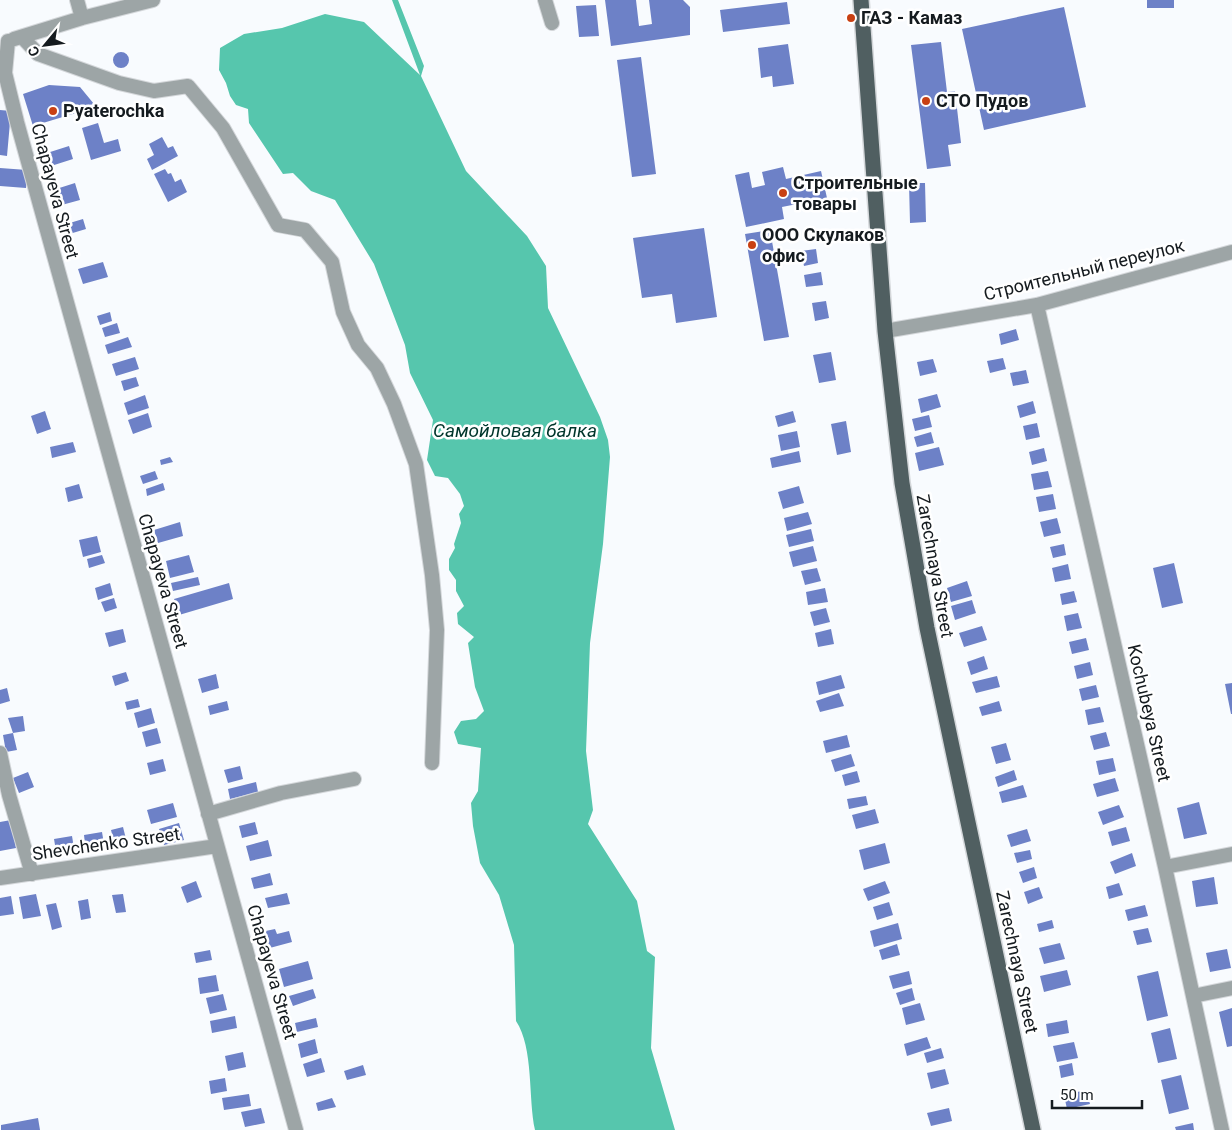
<svg xmlns="http://www.w3.org/2000/svg" width="1232" height="1130" viewBox="0 0 1232 1130" font-family="Roboto,sans-serif">
<style>
.water{fill:#56c6ad}
.building{fill:#6d81c7}
.lines{fill:none;stroke-linecap:round;stroke-linejoin:round}
.minor-casing{stroke:#d4d7da;stroke-width:16}
.major-casing{stroke:#d4d7da;stroke-width:18}
.minor{stroke:#9da5a6;stroke-width:14}
.major{stroke:#505f61;stroke-width:15}
.poi-dot{fill:#c84013;stroke:#fff;stroke-width:2}
.labels{text-anchor:middle;stroke-width:5;stroke-linejoin:round;paint-order:stroke}
.poi-label{font-size:18px;font-weight:bold;fill:#151b1f;stroke:#fff;text-anchor:start}
.street-label{font-size:18px;fill:#151b1f;stroke:#fff}
.water-label{font-size:19px;font-style:italic;fill:#00352b;stroke:#fff}
</style>
<rect width="100%" height="100%" fill="#f8fbfe"/>
<path class="water" d="M392 0H398L424 66 421 76 466 171 527 236 546 266 548 308 600 417 608 440 610 457 603 544 590 643 586 751 593 810 588 824 637 901 647 951 655 957 651 1048 675 1130H535C528 1099 534 1048 516 1021L514 945 499 895 480 863 473 826 471 803 478 791 481 748 458 744 454 732 461 721 476 719 484 711 475 687 468 643 474 637 458 624 457 613 464 606 456 591V580L449 570V559L455 548 454 544 461 523 459 514 464 506 460 494 448 478 435 476 427 460 433 420 410 373 405 345 374 264 335 200 311 191 293 173 283 174 249 123 248 109 236 105 230 96 226 83 219 70 220 48 244 34 282 28 325 14 364 22 420 75Z"/>
<path class="building" d="M605 0H636L639 26 652 24 649 0H683L690 7V35L611 46Z
M1147 0H1174V8H1147Z
M787 2 790 24 723 32 720 10Z
M596 5 599 36 579 37 576 6Z
M1064 7 1086 107 984 130 962 29Z
M941 42 947 92 955 91 961 143 948 145 951 166 927 169 911 45Z
M788 44 794 84 773 87 772 76 761 78 758 48Z
M113 60a8 8 0 1 1 16 0a8 8 0 1 1-16 0Z
M641 57 656 174 632 177 617 60Z
M49 85 80 87 94 104 76 108V113L33 126 23 94Z
M0 110 11 111 7 156 0 155Z
M98 123 104 143 118 139 121 151 91 160 82 128Z
M162 137 168 148 173 146 178 156 152 170 147 159 154 155 149 144Z
M69 146 73 159 51 166 47 153Z
M783 167 786 179 821 171 827 198 782 207 784 219 746 227 735 175 749 172 752 188 765 185 762 172Z
M0 168 27 170 26 188 0 186Z
M165 169 168 174 171 173 175 182 181 179 187 192 168 202 154 174Z
M75 183 80 200 58 206 53 190Z
M909 183H925L926 222 910 223Z
M83 219 86 229 66 235 63 225Z
M704 228 717 317 676 323 672 294 642 298 633 238Z
M770 230 789 337 764 341 745 234Z
M816 249 818 263 804 266 801 251Z
M103 262 108 277 83 284 78 269Z
M821 272 823 285 806 287 804 275Z
M826 301 829 318 815 321 812 303Z
M110 312 112 321 100 325 97 316Z
M117 323 120 333 105 337 102 328Z
M1016 329 1019 340 1001 345 999 334Z
M128 337 132 347 108 354 105 345Z
M831 352 836 380 819 383 813 355Z
M135 357 139 369 116 376 112 364Z
M1003 358 1006 369 990 373 987 361Z
M933 359 937 372 920 376 917 362Z
M1026 370 1029 383 1013 386 1010 373Z
M136 377 139 386 124 391 121 381Z
M937 394 941 407 921 413 918 399Z
M145 395 149 408 128 415 124 403Z
M1033 401 1036 413 1020 418 1017 406Z
M45 411 51 429 37 434 31 416Z
M793 411 796 422 778 427 775 416Z
M148 413 152 427 133 434 128 420Z
M929 415 932 427 915 431 912 419Z
M846 421 851 452 837 455 831 424Z
M1037 423 1040 437 1026 440 1023 426Z
M797 431 800 447 781 451 778 435Z
M931 432 934 443 917 447 914 437Z
M73 442 76 452 52 458 50 447Z
M939 447 944 465 919 471 915 453Z
M1044 448 1047 461 1032 465 1029 452Z
M799 451 801 462 772 468 770 458Z
M170 457 173 462 161 465 160 460Z
M155 471 158 479 143 484 140 476Z
M1048 471 1052 487 1034 490 1031 474Z
M163 483 165 490 147 496 146 489Z
M79 484 83 498 68 502 65 488Z
M799 486 804 503 783 509 778 492Z
M1053 494 1056 509 1039 512 1036 497Z
M808 512 812 524 787 531 784 518Z
M1057 518 1061 533 1044 537 1040 522Z
M180 522 183 536 158 543 154 530Z
M811 529 814 541 789 547 786 535Z
M97 536 101 552 83 557 79 540Z
M1064 544 1066 555 1053 558 1050 547Z
M813 546 817 561 793 567 789 552Z
M102 555 105 563 89 568 87 559Z
M189 555 194 572 170 578 166 561Z
M1174 563 1183 603 1162 608 1153 568Z
M1068 564 1071 579 1055 582 1052 568Z
M817 568 821 581 805 585 801 571Z
M198 577 200 585 173 591 171 583Z
M967 581 972 596 951 602 947 588Z
M110 583 113 595 98 600 95 588Z
M229 583 233 599 179 615 174 599Z
M825 588 828 602 808 605 806 592Z
M1074 591 1077 602 1062 605 1060 594Z
M114 598 117 608 105 612 101 602Z
M972 600 976 613 955 620 951 606Z
M826 608 830 622 814 626 810 612Z
M1078 613 1082 628 1067 631 1064 616Z
M982 626 987 640 964 647 959 633Z
M123 629 126 642 109 647 105 633Z
M831 629 834 644 818 647 815 633Z
M1086 638 1089 650 1072 654 1069 642Z
M984 656 988 669 971 675 967 662Z
M1090 662 1093 675 1077 679 1074 666Z
M126 672 129 681 115 686 112 676Z
M216 674 219 688 202 693 198 679Z
M841 675 845 688 819 695 816 682Z
M997 676 1000 687 976 693 972 682Z
M1232 683V714H1231L1225 684Z
M1096 685 1099 697 1082 701 1079 689Z
M7 688 10 701 0 704V690Z
M839 693 844 706 820 712 816 701Z
M138 699 140 707 127 710 125 702Z
M227 701 229 710 210 715 208 706Z
M999 701 1002 711 982 716 979 707Z
M1100 707 1104 722 1088 725 1085 710Z
M151 708 155 723 138 728 134 713Z
M23 716 25 731 13 733 8 718Z
M157 728 161 743 146 747 142 732Z
M1106 732 1110 746 1094 750 1090 736Z
M13 733 17 750 6 752 3 735Z
M847 735 850 747 826 753 823 741Z
M1006 743 1011 760 996 764 991 747Z
M851 754 855 766 835 772 831 760Z
M1113 758 1116 771 1099 775 1096 761Z
M163 759 166 771 150 775 147 763Z
M240 766 243 779 228 783 224 770Z
M1014 770 1017 780 998 787 995 777Z
M857 771 860 782 845 786 842 775Z
M28 772 34 787 19 793 13 778Z
M1115 778 1119 791 1097 797 1093 784Z
M256 782 258 792 230 799 228 789Z
M1023 785 1027 797 1002 803 999 792Z
M866 796 868 805 849 809 847 799Z
M1199 802 1207 834 1184 839 1177 808Z
M173 803 177 817 151 824 147 810Z
M1119 805 1124 817 1103 825 1098 812Z
M875 809 879 823 856 829 852 815Z
M11 820 16 848 0 851V822Z
M255 822 258 834 242 838 239 826Z
M179 823 184 840 164 845 159 829Z
M123 827 128 847 116 850 111 830Z
M1126 827 1130 841 1112 846 1108 832Z
M1027 829 1031 841 1011 847 1007 835Z
M102 832 105 850 86 853 84 835Z
M72 836 75 854 57 857 54 839Z
M268 840 272 856 250 861 246 846Z
M885 843 890 863 864 870 859 850Z
M1030 850 1032 859 1017 863 1014 853Z
M1132 853 1136 866 1115 874 1110 862Z
M1034 867 1037 878 1023 883 1019 872Z
M270 873 273 885 254 889 251 878Z
M1214 877 1218 904 1196 907 1192 881Z
M196 881 202 897 187 903 181 887Z
M885 881 890 893 868 901 863 889Z
M1119 883 1123 895 1109 899 1106 887Z
M1039 887 1043 898 1028 904 1024 892Z
M287 893 290 904 268 908 265 898Z
M36 894 41 916 23 919 19 897Z
M123 894 126 912 116 913 112 895Z
M11 896 14 914 0 916V898Z
M88 899 91 918 81 920 78 901Z
M889 902 893 915 877 920 873 907Z
M56 903 62 927 52 930 46 905Z
M1145 905 1148 916 1128 921 1125 910Z
M1052 920 1054 928 1039 932 1037 924Z
M898 923 902 939 874 947 870 931Z
M1148 928 1152 942 1137 945 1133 931Z
M275 929 277 934 289 931 292 942 266 949 261 932Z
M1060 943 1065 959 1044 964 1039 948Z
M897 944 900 955 882 960 879 950Z
M1227 949 1231 968 1210 972 1206 953Z
M210 950 212 960 196 963 194 953Z
M308 961 313 979 284 987 279 969Z
M1067 970 1071 985 1044 992 1040 976Z
M909 971 912 984 893 989 889 976Z
M1158 971 1168 1016 1147 1021 1137 976Z
M216 975 219 991 200 994 198 978Z
M912 988 915 1000 900 1005 896 993Z
M313 989 316 998 293 1006 289 996Z
M223 994 227 1010 210 1014 206 998Z
M920 1003 925 1020 906 1025 902 1008Z
M1232 1008V1046L1227 1047 1219 1012Z
M235 1016 237 1028 212 1033 210 1021Z
M316 1018 318 1027 297 1032 295 1023Z
M1067 1020 1069 1033 1048 1037 1046 1024Z
M1170 1028 1177 1059 1158 1063 1151 1033Z
M927 1037 931 1048 907 1056 904 1044Z
M315 1039 318 1053 301 1058 298 1044Z
M1074 1042 1078 1058 1057 1062 1053 1046Z
M941 1048 944 1058 927 1063 924 1053Z
M243 1052 246 1067 228 1071 225 1056Z
M321 1058 325 1072 307 1077 303 1064Z
M1072 1063 1074 1075 1061 1078 1059 1066Z
M363 1065 366 1075 347 1080 344 1071Z
M945 1069 949 1084 931 1089 927 1073Z
M1181 1075 1189 1109 1169 1114 1161 1080Z
M225 1078 227 1091 211 1094 209 1081Z
M1086 1090 1090 1104 1067 1109 1064 1095Z
M249 1094 251 1106 224 1110 222 1098Z
M332 1098 336 1107 318 1111 316 1103Z
M261 1108 265 1123 245 1127 241 1112Z
M949 1108 952 1121 931 1126 927 1113Z
M38 1118 40 1130H1V1125Z
M1193 1123 1194 1130H1176L1175 1127Z"/>
<g class="lines">
<g class="minor-casing">
<path id="minor" d="M77 0 82 18
M545 0 552 23
M22 37 38 54 119 83 154 91 188 86 223 128 278 225 305 230 332 262 343 312 358 345 377 368 394 404 416 464 432 575 437 630 432 763
M14 39 82 18 153 0
M8 41 5 73 17 122 296 1130
M1037 305 1165 867 1222 1130
M885 331 1037 305 1232 252
M0 753 9 795 32 874
M208 814 281 793 354 779
M1165 867 1232 854
M0 878 217 846
M1193 996 1232 988"/>
</g>
<g class="major-casing">
<path id="major" d="M861 0 885 331 902 483 927 628 1033 1130"/>
</g>
<use href="#minor" class="minor"/>
<use href="#major" class="major"/>
</g>
<g class="poi-dot">
<circle cx="851" cy="18" r="5"/>
<circle cx="926" cy="101" r="5"/>
<circle cx="53" cy="111" r="5"/>
<circle cx="783" cy="193" r="5"/>
<circle cx="752" cy="245" r="5"/>
</g>
<g class="labels">
<g class="poi-label">
<text x="861" y="24">ГАЗ - Камаз</text>
<text x="936" y="107">СТО Пудов</text>
<text x="63" y="117">Pyaterochka</text>
<text x="793" y="189">Строительные<tspan x="793" dy="21">товары</tspan></text>
<text x="762" y="241">ООО Скулаков<tspan x="762" dy="21">офис</tspan></text>
</g>
<g class="street-label">
<text transform="translate(55 191) rotate(75)" y="6">Chapayeva Street</text>
<text transform="translate(1084 270) rotate(-14)" y="6">Строительный переулок</text>
<text transform="translate(935 566) rotate(80)" y="6">Zarechnaya Street</text>
<text transform="translate(163 581) rotate(74)" y="6">Chapayeva Street</text>
<text transform="translate(1149 713) rotate(77)" y="6">Kochubeya Street</text>
<text transform="translate(106 844) rotate(-8)" y="6">Shevchenko Street</text>
<text transform="translate(1017 962) rotate(78)" y="6">Zarechnaya Street</text>
<text transform="translate(272 972) rotate(74)" y="6">Chapayeva Street</text>
</g>
<g class="water-label">
<text x="515" y="437">Самойловая балка</text>
</g>
</g>
<g transform="translate(45 45) rotate(241)" stroke="#ffffff" stroke-width="4" paint-order="stroke">
<path d="M0-4L9 19L0 12L-9 19Z" fill="#151b1f"/>
<text y="-8" font-size="14" font-weight="bold" text-anchor="middle" fill="#151b1f">С</text>
</g>
<path d="M1052 1100v8h90v-8" fill="none" stroke="#151b1f" stroke-width="2.5"/>
<text x="1060" y="1100" font-size="15" fill="#151b1f" stroke="#ffffff" stroke-width="4" paint-order="stroke">50 m</text>
</svg>
